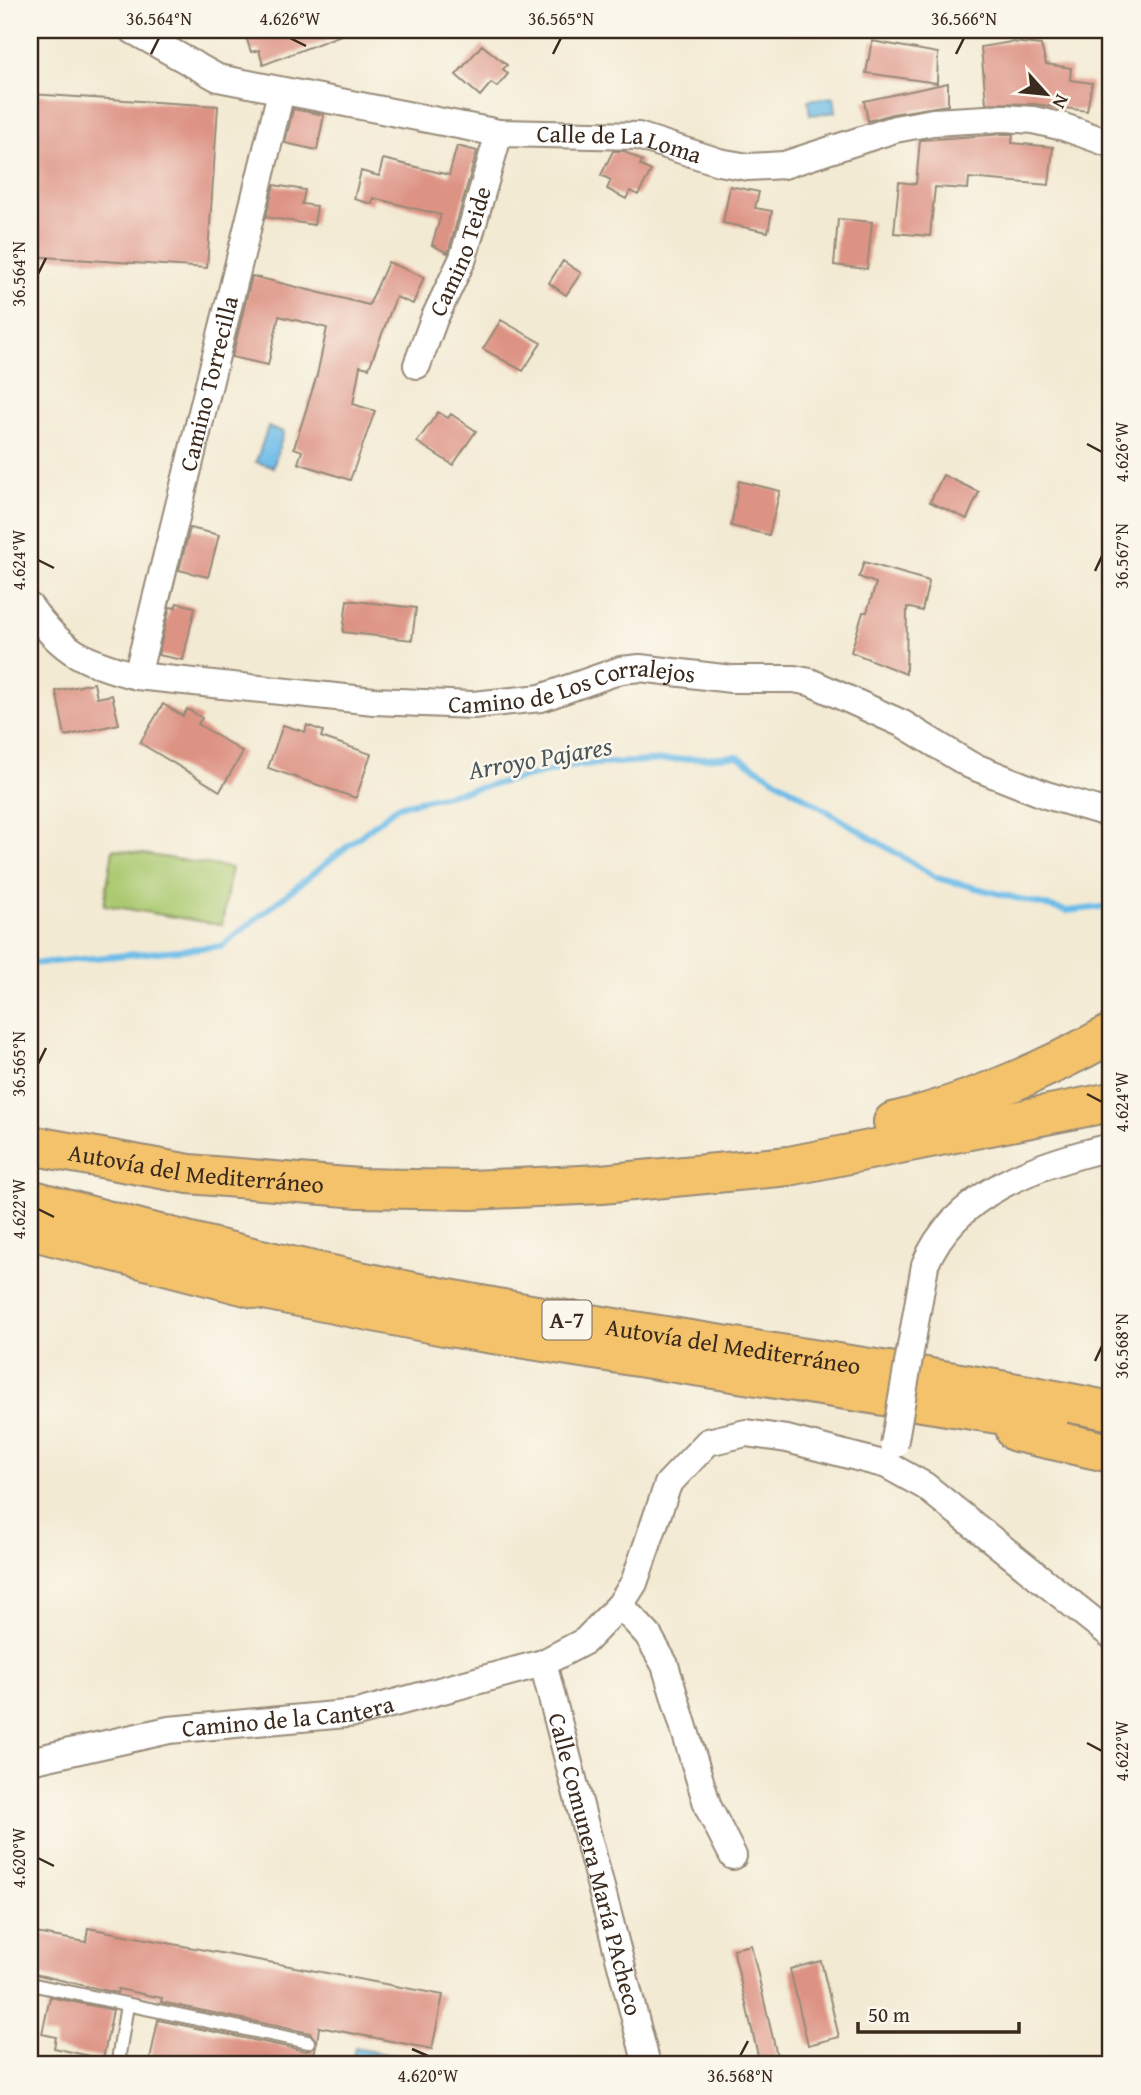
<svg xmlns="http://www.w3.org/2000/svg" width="1141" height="2095" viewBox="0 0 1141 2095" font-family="'Gentium Book Plus',serif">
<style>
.green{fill:#aac970;stroke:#727a47;stroke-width:2}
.water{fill:#6dbce8;stroke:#547383;stroke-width:2}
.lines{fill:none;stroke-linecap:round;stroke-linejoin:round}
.stream{stroke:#6dbce8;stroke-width:6}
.building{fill:#dd9384}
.lane-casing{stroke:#978a78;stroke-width:16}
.street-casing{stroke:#978a78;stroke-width:30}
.highway-casing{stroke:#978a78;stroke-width:42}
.lane{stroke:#fff;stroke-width:12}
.street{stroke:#fff;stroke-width:26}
.highway{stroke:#f3c26a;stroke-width:38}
.street-bridge-casing{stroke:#978a78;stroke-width:30;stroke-linecap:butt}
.street-bridge{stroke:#fff;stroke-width:26}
.ticks{fill:none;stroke:#3b2a1e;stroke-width:2.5}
.labels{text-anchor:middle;stroke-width:5;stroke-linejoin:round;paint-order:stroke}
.shield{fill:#fbf7ec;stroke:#75685c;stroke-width:2}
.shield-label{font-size:23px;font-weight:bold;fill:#3b2a1e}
.street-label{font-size:24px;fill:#3b2a1e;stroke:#fbf7ec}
.water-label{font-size:26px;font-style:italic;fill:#4a565b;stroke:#fbf7ec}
.neatline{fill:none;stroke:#3b2a1e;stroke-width:2.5}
.ticks-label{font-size:18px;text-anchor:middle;fill:#3b2a1e}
</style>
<rect width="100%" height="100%" fill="#fbf7ec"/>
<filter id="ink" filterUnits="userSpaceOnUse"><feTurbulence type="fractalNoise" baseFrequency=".0143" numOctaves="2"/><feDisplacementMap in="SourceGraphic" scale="14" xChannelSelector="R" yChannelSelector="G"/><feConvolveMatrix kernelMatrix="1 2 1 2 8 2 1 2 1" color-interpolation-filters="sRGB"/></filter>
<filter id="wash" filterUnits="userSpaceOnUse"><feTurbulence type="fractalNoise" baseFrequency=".00686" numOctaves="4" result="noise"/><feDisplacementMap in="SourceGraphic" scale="28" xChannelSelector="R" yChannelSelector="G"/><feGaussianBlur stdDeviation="1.57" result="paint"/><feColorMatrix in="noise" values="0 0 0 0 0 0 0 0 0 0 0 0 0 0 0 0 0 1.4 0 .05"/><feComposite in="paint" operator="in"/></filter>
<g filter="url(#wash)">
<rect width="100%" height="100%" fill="#f3ead3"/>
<path class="green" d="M113 849 231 868 222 925 104 905Z"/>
<path class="water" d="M834 97 836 112 810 115 808 100Z
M268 427 284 432 273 467 256 462Z
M355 2048 404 2058 402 2065H351Z"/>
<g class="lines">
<path class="stream" d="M30 964 222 946 398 806 579 765 737 756 937 878 1067 911 1111 906"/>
</g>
<g id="blocks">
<path class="building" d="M244 30H348L349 32 263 65 259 50 251 52Z
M872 41 938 53 937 83 866 73Z
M1011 42 1041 45 1046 64 1071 68 1070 80 1092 83 1087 111 1034 104 986 103 981 47Z
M482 45 507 65 503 69 508 74 497 87 491 83 480 96 456 75Z
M948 83V105L892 114 868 121 864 101Z
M30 94 218 106 207 268 30 256Z
M293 109 324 115 317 150 285 143Z
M1004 134H1013L1012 143 1053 147 1049 185 969 178 968 189 935 187 930 236 894 233 899 182 916 184 920 140Z
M457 146 477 151 448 253 432 245 441 215 373 198 372 204 354 199 361 171 379 176 383 159 449 175Z
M613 151H624L642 161 640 165 651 171 638 195 630 191 626 199 607 189 611 180 601 175Z
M274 185 305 190 302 204 317 206 314 225 266 217Z
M730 186 759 192 755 208 772 211 768 232 723 223Z
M838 219 872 222 867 269 834 265Z
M563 261 581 273 566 295 549 283Z
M388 262 424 277 413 304 396 297 369 368 360 366 353 404 375 411 350 480 298 463 302 451 294 448 317 375 327 328 279 316 268 365 232 357 252 276 369 305Z
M501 320 541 343 523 371 483 349Z
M438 412 448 418 451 414 476 431 453 465 417 442Z
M943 475 979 492 967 519 930 502Z
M739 481 780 491 769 535 731 526Z
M190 528 219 535 208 577 179 570Z
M864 562 929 581 922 611 907 607 906 674 851 652 863 612H867L876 583 859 577Z
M347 600 416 608 412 640 343 632Z
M177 603 195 607 183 660 158 655 170 607 175 608Z
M94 683 97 698 112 695 119 724 65 736 56 691Z
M163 704 183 716 187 709 202 718 198 724 243 752 220 791 140 743Z
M283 725 305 732 307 725 323 731 321 737 371 754 356 798 268 768Z
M88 1928 443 1995 432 2049 319 2027 317 2042 310 2033 161 2002 162 1998 118 1989 117 1993 30 1973 35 1933 86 1942Z
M751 1945 778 2060 760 2064 733 1949Z
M821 1961 839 2037 808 2045 790 1969Z
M50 1997 113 2010 103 2059 54 2048 56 2037 42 2034Z
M158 2020 306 2051 316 2045 312 2065H149Z"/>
</g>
</g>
<g filter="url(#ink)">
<use href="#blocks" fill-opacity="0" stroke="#978a78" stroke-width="2"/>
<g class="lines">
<g class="lane-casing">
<path id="lane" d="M30 1984 308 2042
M121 2065 119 2054 127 2005"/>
</g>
<g class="street-casing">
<g id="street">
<path id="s1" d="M132 30 218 78 499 133 638 136 719 162 748 167 784 165 895 129 933 122 1004 118 1033 120 1064 127 1111 144"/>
<path id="s2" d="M417 365 434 319 463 258 499 133"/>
<path id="s3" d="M30 607C61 651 85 663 137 676L374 701 473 705 541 698 621 670 640 668 731 679H794L810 682 903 724 970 765 1046 795 1111 814"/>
<path id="s4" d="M137 676 281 92"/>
<path d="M925 1265C954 1192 1041 1163 1111 1147"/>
<path d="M620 1605 648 1635 665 1665 708 1807 733 1856"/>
<path id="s5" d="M543 1663 647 2065"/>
<path id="s6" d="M30 1761 169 1730 357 1713 543 1663 585 1641 620 1605 634 1583 668 1484 708 1442 746 1433 787 1439 887 1465 925 1486 1111 1635"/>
</g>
</g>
<g class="highway-casing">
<g id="highway">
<path d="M893 1122C970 1103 1042 1072 1111 1034"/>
<path id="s7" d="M30 1145 189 1174 359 1188 471 1190 601 1184 789 1166 1111 1102"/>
<path id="s8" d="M30 1199C201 1248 373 1287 548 1317 736 1349 925 1373 1111 1411"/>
<path d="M30 1230 254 1288 449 1327 1048 1422"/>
<path d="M1016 1432 1111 1453"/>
</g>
</g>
<use href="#lane" class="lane"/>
<use href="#street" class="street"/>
<use href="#highway" class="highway"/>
<g class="street-bridge-casing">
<path id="street-bridge" d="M894 1445 925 1265"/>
</g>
<use href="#street-bridge" class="street-bridge"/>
</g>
</g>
<path class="ticks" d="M290 38 306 46M151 54 159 38M553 54 561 38M956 54 964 38M38 274 46 258M1087 444 1102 452M38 560 54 568M1095 571 1102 556M38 1064 46 1048M1087 1094 1102 1102M38 1209 54 1217M1095 1361 1102 1346M1087 1743 1102 1751M38 1858 54 1866M412 2049 428 2056M740 2056 748 2041"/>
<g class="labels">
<rect class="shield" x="542.5" y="1300.5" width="49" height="39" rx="5"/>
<g class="shield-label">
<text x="567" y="1328">A-7</text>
</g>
<g class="street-label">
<text dy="8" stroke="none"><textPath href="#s1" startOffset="506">Calle de La Loma</textPath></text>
<text dy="8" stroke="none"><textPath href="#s2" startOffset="122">Camino Teide</textPath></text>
<text dy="8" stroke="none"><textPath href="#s4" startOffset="301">Camino Torrecilla</textPath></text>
<text dy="8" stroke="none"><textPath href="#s3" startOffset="570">Camino de Los Corralejos</textPath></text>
<text dy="8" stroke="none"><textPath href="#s7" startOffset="168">Autovía del Mediterráneo</textPath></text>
<text dy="8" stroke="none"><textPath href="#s8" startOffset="719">Autovía del Mediterráneo</textPath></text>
<text dy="8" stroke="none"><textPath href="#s6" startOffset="262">Camino de la Cantera</textPath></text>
<text dy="8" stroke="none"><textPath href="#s5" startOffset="208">Calle Comunera María PAcheco</textPath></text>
</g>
<g class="water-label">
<text transform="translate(540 758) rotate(-10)" y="9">Arroyo Pajares</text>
</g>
</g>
<rect width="1141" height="2095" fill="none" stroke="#fbf7ec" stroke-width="77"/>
<g transform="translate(1046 94) rotate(117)" stroke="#fbf7ec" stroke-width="5" paint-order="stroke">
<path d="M0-5L12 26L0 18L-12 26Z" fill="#3b2a1e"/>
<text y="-10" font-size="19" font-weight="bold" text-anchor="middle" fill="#3b2a1e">N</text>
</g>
<path d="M858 2022v10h161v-10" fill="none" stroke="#3b2a1e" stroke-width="3.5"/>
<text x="868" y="2022" font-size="21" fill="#3b2a1e" stroke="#fbf7ec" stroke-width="5" paint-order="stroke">50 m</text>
<rect x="38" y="38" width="1064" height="2018" class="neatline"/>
<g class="ticks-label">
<text x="159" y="25">36.564°N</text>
<text x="290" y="25">4.626°W</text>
<text x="561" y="25">36.565°N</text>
<text x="964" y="25">36.566°N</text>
<text transform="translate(19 274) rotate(-90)" y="6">36.564°N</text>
<text transform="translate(1122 452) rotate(-90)" y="6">4.626°W</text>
<text transform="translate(1122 556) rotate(-90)" y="6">36.567°N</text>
<text transform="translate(19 560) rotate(-90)" y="6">4.624°W</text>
<text transform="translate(19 1064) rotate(-90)" y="6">36.565°N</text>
<text transform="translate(1122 1102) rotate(-90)" y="6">4.624°W</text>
<text transform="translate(19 1209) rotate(-90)" y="6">4.622°W</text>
<text transform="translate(1122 1346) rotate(-90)" y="6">36.568°N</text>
<text transform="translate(1122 1751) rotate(-90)" y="6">4.622°W</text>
<text transform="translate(19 1858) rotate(-90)" y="6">4.620°W</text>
<text x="428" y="2082">4.620°W</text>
<text x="740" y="2082">36.568°N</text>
</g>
</svg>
